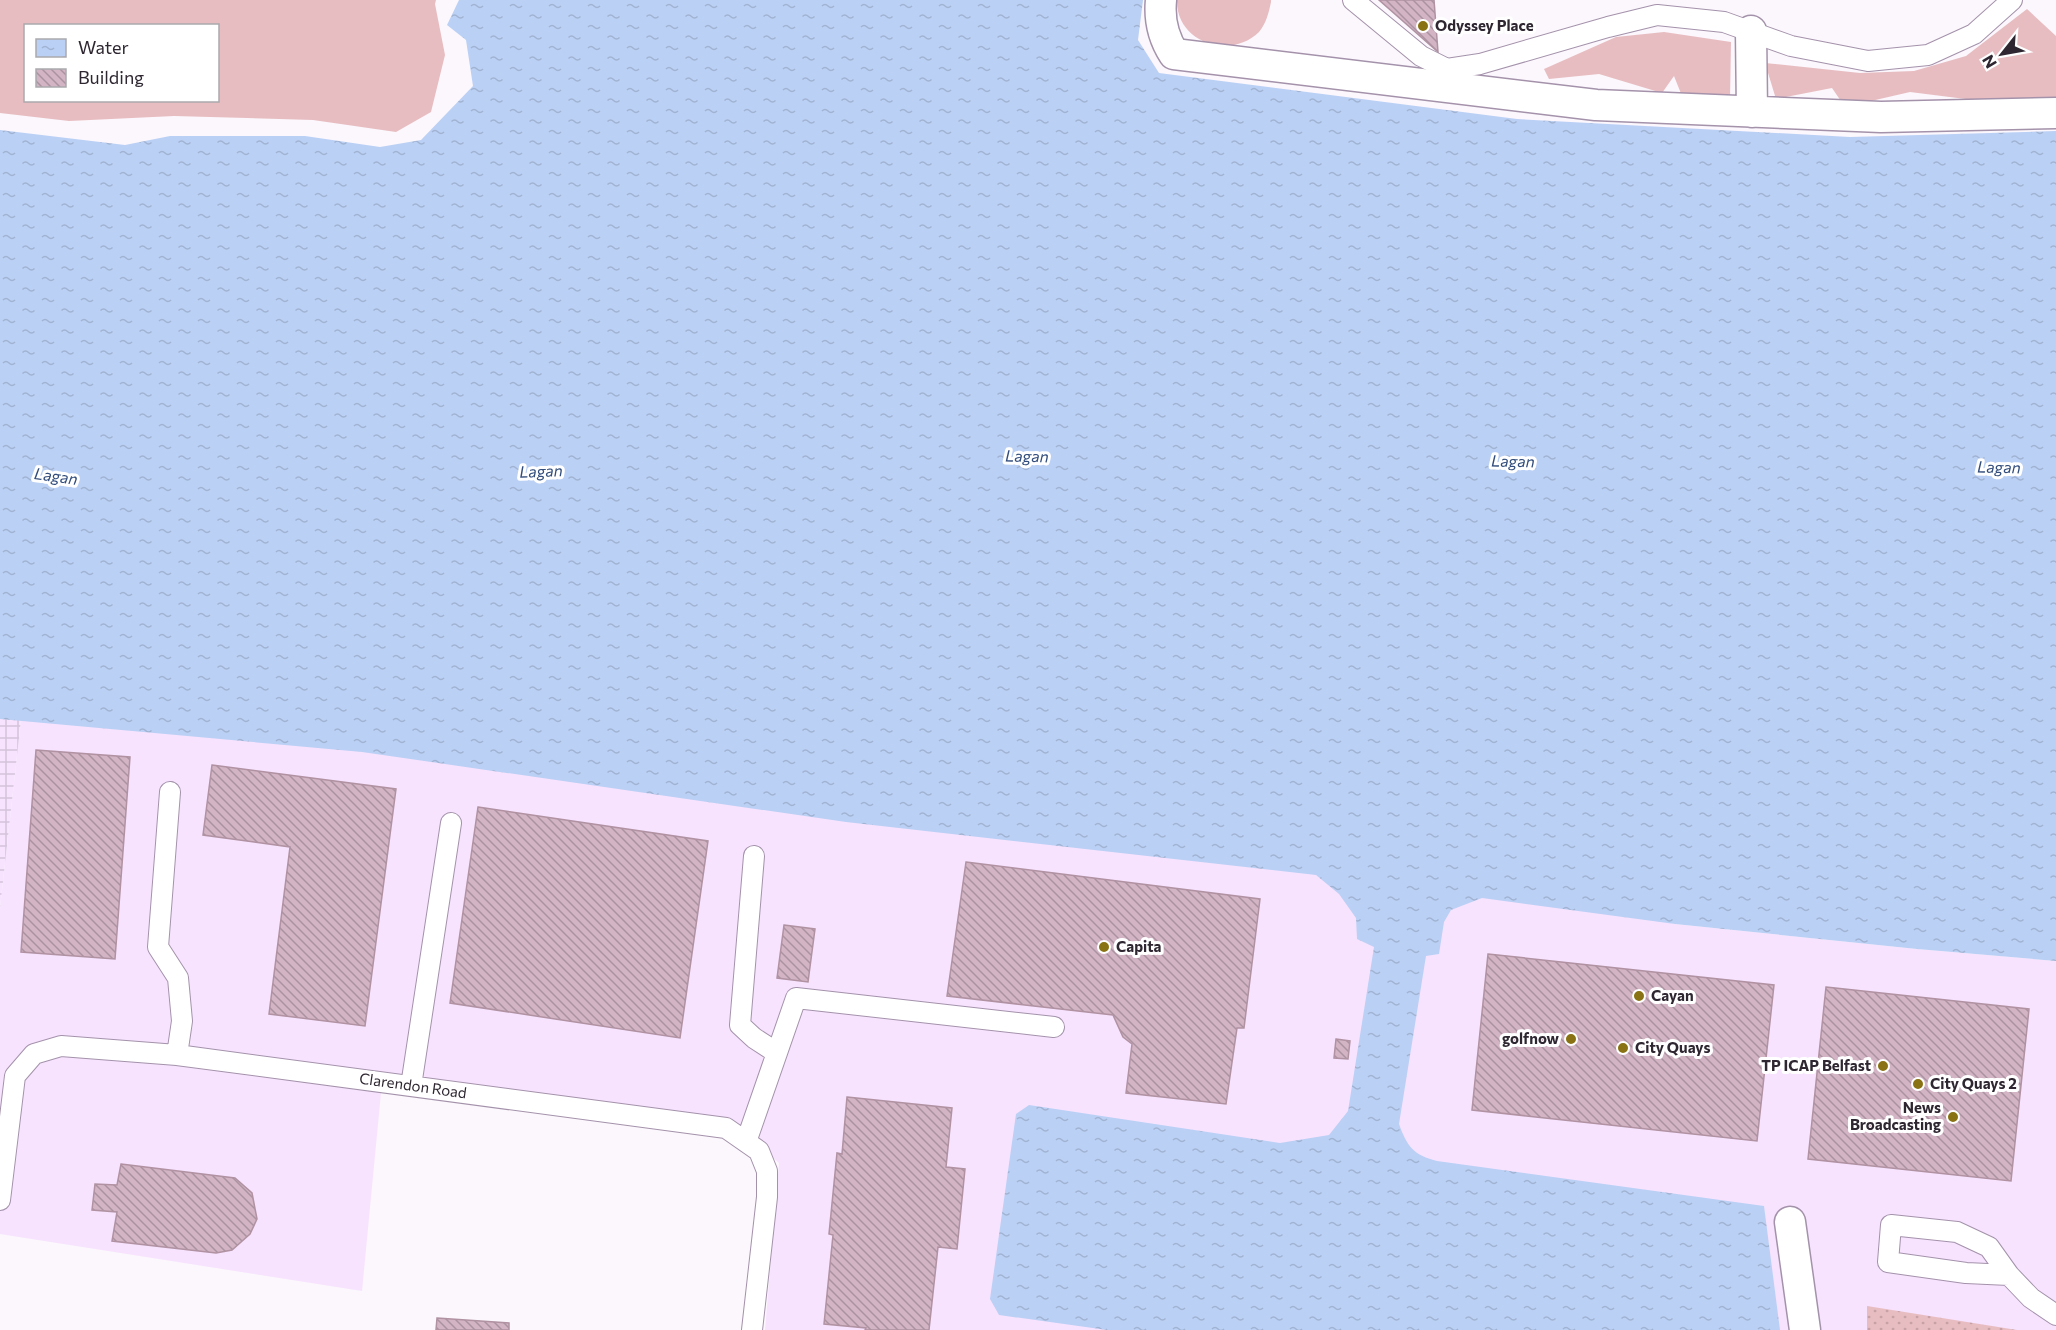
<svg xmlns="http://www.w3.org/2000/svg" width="2056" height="1330" viewBox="0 0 2056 1330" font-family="Commissioner,sans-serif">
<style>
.built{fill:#f7e3fe}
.industrial{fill:url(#industrial-grid)}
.grass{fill:#e7bdc1;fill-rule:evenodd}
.garden{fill:url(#garden-dots)}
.water{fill:url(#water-ripples)}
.building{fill:url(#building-back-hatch);stroke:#b092a2;stroke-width:1.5}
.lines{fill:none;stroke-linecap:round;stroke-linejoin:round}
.service-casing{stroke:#a492ab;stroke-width:22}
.pedestrian-casing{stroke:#a492ab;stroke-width:33}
.service{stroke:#fff;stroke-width:20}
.pedestrian{stroke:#fff;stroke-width:30}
.poi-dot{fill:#887213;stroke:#fff;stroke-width:2}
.labels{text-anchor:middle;stroke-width:6;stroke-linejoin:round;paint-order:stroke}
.poi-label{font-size:15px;font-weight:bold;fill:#2e2731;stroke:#fff;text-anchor:start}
.street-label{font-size:15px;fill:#2e2731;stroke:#fff}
.water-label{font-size:16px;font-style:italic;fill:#324d7c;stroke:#fff}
</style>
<defs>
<pattern id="industrial-grid" width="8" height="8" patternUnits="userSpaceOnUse" patternTransform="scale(1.5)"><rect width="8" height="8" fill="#f7e3fe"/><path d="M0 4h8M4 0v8" fill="none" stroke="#d4c3da"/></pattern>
<pattern id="garden-dots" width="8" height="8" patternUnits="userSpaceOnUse" patternTransform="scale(1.5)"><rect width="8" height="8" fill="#e7bdc1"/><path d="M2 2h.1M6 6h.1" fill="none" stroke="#c6a2a6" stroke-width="1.8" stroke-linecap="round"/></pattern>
<pattern id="water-ripples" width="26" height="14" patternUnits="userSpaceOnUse" patternTransform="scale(1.5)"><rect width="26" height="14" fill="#bbd0f5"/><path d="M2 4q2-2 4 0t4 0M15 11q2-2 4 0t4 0" fill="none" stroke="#a1b3d2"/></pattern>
<pattern id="building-back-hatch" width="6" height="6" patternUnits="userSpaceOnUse" patternTransform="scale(1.5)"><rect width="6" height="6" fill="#d2b4c4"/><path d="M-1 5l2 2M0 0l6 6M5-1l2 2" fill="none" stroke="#ab92a0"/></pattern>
</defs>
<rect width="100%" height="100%" fill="#fbf7fc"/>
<path class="built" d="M21 707 1316 860 1385 935 1357 1121 1196 1330H765L779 1163 734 1123 383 1072 362 1291 0 1234V908L21 720Z
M1476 885 1675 924 1917 949 2056 961V1330H1765L1424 1173 1388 1127 1415 952 1442 902Z"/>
<path class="industrial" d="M0 705 21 720 0 908Z"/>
<path class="grass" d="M0 0H436L435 4 445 55 431 112 396 132 313 120 174 116 69 121 0 113ZM26 26H218V100H26Z
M1177 0H1271V2C1269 12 1266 24 1259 32 1231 60 1176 43 1177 0Z
M2027 9 2056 36V99L2013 105 1910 92 1845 107 1832 88 1776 99 1765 63 1860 73 1914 71 1966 56Z
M1664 32 1731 42 1730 99 1712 95 1701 101 1682 96 1674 76 1662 93 1599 74 1549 79 1544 69 1616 37Z"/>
<path class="garden" d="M1867 1306 2017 1330H1867Z"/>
<path class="water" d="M459 0H1143L1138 40 1159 73 1517 119 1850 137 2056 131V961L1917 949 1675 924 1482 898 1451 910 1444 922 1439 954 1426 956 1399 1124C1407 1146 1413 1155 1437 1161L1764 1206 1780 1330H1107L999 1315 990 1299 1016 1114 1029 1105 1280 1143 1329 1135 1348 1111 1374 947 1357 939 1356 918 1339 894 1316 875 846 822 362 752 0 719V130L125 145 170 136H305L380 147 421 140 473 86 466 40 447 25Z"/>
<path class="building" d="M1379 0H1434L1438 52Z
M36 750 130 757 115 959 21 952Z
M212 765 396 789 365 1026 269 1014 290 847 203 835Z
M478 807 708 841 680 1038 450 1003Z
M966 862 1260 899 1244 1028H1237L1226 1104 1126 1093 1132 1044 1123 1037 1113 1015 947 996Z
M784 925 815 929 808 982 777 978Z
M1488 954 1774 985 1757 1141 1472 1110Z
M1826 987 2029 1009 2011 1181 1808 1159Z
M1336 1039 1350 1041 1348 1059 1334 1058Z
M847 1097 952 1108 946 1167 965 1169 957 1249 938 1247 929 1330H865L866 1328 824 1324 833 1235 829 1234 837 1153 842 1154Z
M121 1164 235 1178 252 1193 257 1219 250 1234 232 1250 216 1253 112 1241 117 1212 92 1210 95 1184 117 1185Z
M437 1318 509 1323V1330H436Z"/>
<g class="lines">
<g class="service-casing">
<path id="service" d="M1353 0 1421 56 1447 69 1480 64 1608 27 1657 15 1724 22 1791 46 1868 61 1928 55 1974 34 2012 0
M170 792 158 947 178 978 182 1021 177 1055
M754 856 740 1025 754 1038 777 1053
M411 1086 451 823
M746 1142 796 998 1054 1027
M0 1200 15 1076 34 1054 61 1046 177 1055 726 1128 759 1151 767 1171V1197L752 1330
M1891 1225 1957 1232 1989 1247 2009 1275 1966 1273 1888 1262Z
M2009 1275 2031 1298 2056 1315"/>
</g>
<g class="pedestrian-casing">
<path id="pedestrian" d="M1161 0C1159 20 1163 37 1174 54L1596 105 1881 117 2056 113
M1751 31 1752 112
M1790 1222 1805 1330"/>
</g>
<use href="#service" class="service"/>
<use href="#pedestrian" class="pedestrian"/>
</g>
<g class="poi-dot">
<circle cx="1423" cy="26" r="6"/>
<circle cx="1104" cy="947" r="6"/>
<circle cx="1639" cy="996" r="6"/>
<circle cx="1571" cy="1039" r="6"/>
<circle cx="1623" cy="1048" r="6"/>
<circle cx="1883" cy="1066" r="6"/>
<circle cx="1918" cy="1084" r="6"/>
<circle cx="1953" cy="1117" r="6"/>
</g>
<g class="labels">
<g class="poi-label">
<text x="1435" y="31">Odyssey Place</text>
<text x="1116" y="952">Capita</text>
<text x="1651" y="1001">Cayan</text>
<text x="1559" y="1044" text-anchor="end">golfnow</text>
<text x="1635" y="1053">City Quays</text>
<text x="1871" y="1071" text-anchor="end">TP ICAP Belfast</text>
<text x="1930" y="1089">City Quays 2</text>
<text x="1941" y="1113" text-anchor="end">News<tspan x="1941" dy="17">Broadcasting</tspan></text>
</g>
<g class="street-label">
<text transform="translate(413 1086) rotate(8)" y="5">Clarendon Road</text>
</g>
<g class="water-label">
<text transform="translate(1027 456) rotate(1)" y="6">Lagan</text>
<text transform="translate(1513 461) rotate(1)" y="6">Lagan</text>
<text transform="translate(1999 467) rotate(1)" y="6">Lagan</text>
<text transform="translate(541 471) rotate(-2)" y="6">Lagan</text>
<text transform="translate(56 476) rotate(8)" y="6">Lagan</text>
</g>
</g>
<rect x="24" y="24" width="195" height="78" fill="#ffffff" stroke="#aba9ad" stroke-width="1.5"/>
<rect x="36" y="39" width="30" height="18" fill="url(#water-ripples)" stroke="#aba9ad" stroke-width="1.5"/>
<text x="78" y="54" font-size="18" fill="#2e2731">Water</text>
<rect x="36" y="69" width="30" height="18" fill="url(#building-back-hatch)" stroke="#aba9ad" stroke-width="1.5"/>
<text x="78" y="84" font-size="18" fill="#2e2731">Building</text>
<g transform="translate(2002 54) rotate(239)" stroke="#ffffff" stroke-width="4.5" paint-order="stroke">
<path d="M0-4.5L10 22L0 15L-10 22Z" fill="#2e2731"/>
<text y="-9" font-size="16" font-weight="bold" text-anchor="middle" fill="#2e2731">N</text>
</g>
</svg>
